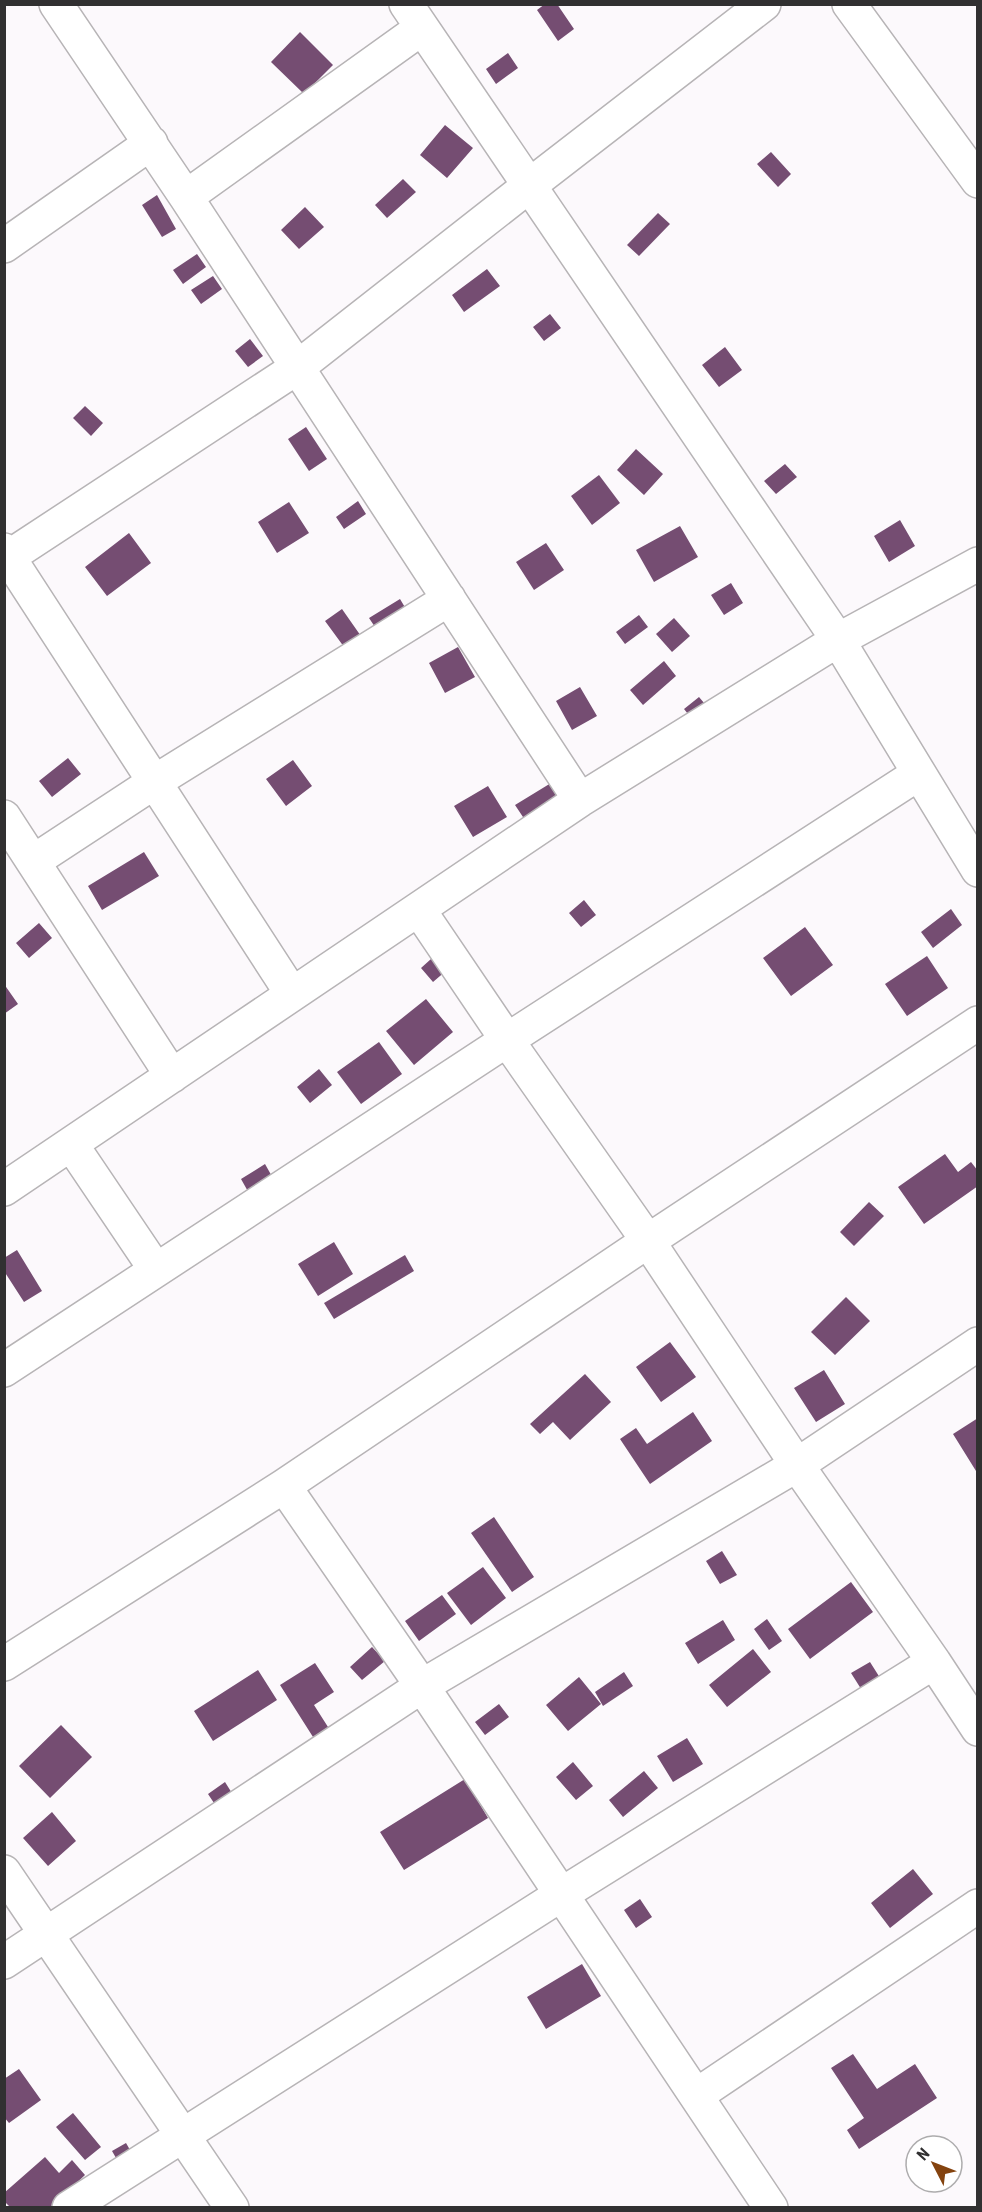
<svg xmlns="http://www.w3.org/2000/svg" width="982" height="2212" viewBox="0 0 982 2212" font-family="'Roboto Condensed',sans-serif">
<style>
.building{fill:#754d72}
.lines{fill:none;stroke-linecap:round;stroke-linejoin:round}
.street-casing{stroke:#b7b4b6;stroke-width:36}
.street{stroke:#fff;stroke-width:33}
</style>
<rect width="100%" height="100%" fill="#fcf9fc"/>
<path class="building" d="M545 4H557L574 29 558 41 537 10Z
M300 32 333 65 304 94 271 62Z
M508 53 518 68 496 84 486 69Z
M445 125 473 148 447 178 420 155Z
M771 152 791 174 778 187 757 164Z
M403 179 416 192 387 218 375 205Z
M157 195 176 229 162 237 142 205Z
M305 207 324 227 299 249 281 230Z
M658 213 670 224 639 256 627 245Z
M197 254 206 267 183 284 173 270Z
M487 269 500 286 464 312 452 295Z
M213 276 222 289 201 304 191 290Z
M550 314 561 328 544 341 533 327Z
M250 339 263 356 248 367 235 351Z
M725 347 742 370 719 387 702 365Z
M85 406 103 423 91 436 73 418Z
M306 427 327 459 309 471 288 439Z
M636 449 663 474 644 495 617 470Z
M785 464 797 477 776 494 764 481Z
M599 475 620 503 592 525 571 496Z
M358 501 366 514 344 529 336 517Z
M289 502 309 533 277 553 258 522Z
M900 520 915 546 889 562 874 536Z
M680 526 698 557 654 582 636 550Z
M129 533 151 563 107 596 85 567Z
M546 543 564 570 534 590 516 562Z
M731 583 743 603 724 615 711 595Z
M400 599 409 614 379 633 369 618Z
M342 609 363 639 347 651 325 621Z
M639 615 648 627 625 644 616 632Z
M674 618 690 636 672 652 656 634Z
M458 647 475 677 445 693 429 663Z
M664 661 676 676 643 705 630 690Z
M580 687 597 716 572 730 556 701Z
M699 697 710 710 695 723 684 709Z
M68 758 81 774 52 797 39 781Z
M293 760 312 786 286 806 266 779Z
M551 783 566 806 531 829 515 805Z
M488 786 507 817 473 837 454 806Z
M144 852 159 876 102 910 88 886Z
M584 900 596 915 581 927 569 913Z
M951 909 962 925 933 948 921 932Z
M39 923 52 938 29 958 16 943Z
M805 927 833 965 791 996 763 958Z
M441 950 454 964 433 982 421 968Z
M927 956 948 988 907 1016 885 984Z
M4 984 18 1004 4 1014Z
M426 999 453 1032 414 1065 386 1031Z
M379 1042 402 1074 361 1104 337 1072Z
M319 1069 332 1085 310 1103 297 1087Z
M945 1154 958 1172 971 1162 978 1171V1186L924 1224 898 1187Z
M265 1164 274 1180 250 1195 241 1179Z
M869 1202 884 1216 854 1246 840 1232Z
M334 1242 353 1274 318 1296 298 1264Z
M17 1250 42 1291 24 1302 4 1271V1258Z
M405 1255 414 1271 334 1319 324 1303Z
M846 1297 870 1321 835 1355 811 1332Z
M670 1342 696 1377 661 1402 636 1367Z
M824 1370 845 1404 816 1422 794 1388Z
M585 1374 611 1402 570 1440 553 1422 540 1434 530 1424Z
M693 1412 712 1441 650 1484 620 1439 636 1428 647 1444Z
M978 1418V1471H976L953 1434Z
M494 1517 534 1577 512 1592 471 1533Z
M722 1551 737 1575 720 1584 706 1561Z
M483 1567 506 1598 471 1625 447 1593Z
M851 1582 873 1612 810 1659 788 1629Z
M442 1595 456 1614 419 1641 405 1621Z
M767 1619 782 1641 769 1650 754 1629Z
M723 1620 735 1640 698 1664 685 1643Z
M372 1647 385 1661 362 1680 350 1667Z
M753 1649 771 1672 727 1707 709 1685Z
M870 1662 882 1681 863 1692 851 1673Z
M315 1663 334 1692 314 1705 335 1738 320 1748 280 1685Z
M258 1670 277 1700 213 1741 194 1711Z
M624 1672 633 1686 603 1706 595 1692Z
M579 1677 601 1704 568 1731 546 1705Z
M499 1704 509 1717 485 1735 475 1722Z
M61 1725 92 1757 50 1798 19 1766Z
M687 1738 703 1764 673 1782 657 1756Z
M573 1762 593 1786 576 1800 556 1777Z
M644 1771 658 1788 623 1817 609 1800Z
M465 1779 488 1818 404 1870 380 1832Z
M225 1782 235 1798 218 1809 208 1794Z
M52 1812 76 1841 48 1866 23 1838Z
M913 1869 933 1894 890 1928 871 1903Z
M640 1899 652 1917 636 1928 624 1910Z
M582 1964 601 1996 546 2029 527 1997Z
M853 2054 877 2089 915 2064 937 2098 859 2149 847 2130 864 2118 831 2068Z
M19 2069 41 2100 9 2123 4 2117V2079Z
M73 2113 101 2147 85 2160 56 2127Z
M126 2143 137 2162 123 2170 112 2151Z
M45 2157 59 2173 72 2160 85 2175 50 2208H11L4 2201V2193Z"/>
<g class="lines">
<g class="street-casing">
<path id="street" d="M56 4 186 197 580 800
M406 4 838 640 978 870
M849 4 978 181
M186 197 422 28
M4 246 151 143
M4 550 292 994
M4 560 298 367 530 185 764 4
M4 817 172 1076
M34 861 156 781 449 599
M419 910 507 1040 648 1241 797 1465 934 1662 978 1729
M71 1144 156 1270
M4 1189 580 800 838 640 978 564
M4 1370 507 1040 918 774
M284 1486 422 1686 771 2208
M4 1664 284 1486 648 1241 978 1023
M4 1872 232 2208
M4 1962 422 1686 797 1465 978 1344
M697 2095 978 1906
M69 2208 562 1894 934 1662"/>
</g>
<use href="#street" class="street"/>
</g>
<rect width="982" height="2212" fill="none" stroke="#313031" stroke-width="12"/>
<g transform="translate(934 2164) rotate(312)"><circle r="28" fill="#ffffff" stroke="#adacad" stroke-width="1.5"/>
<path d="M0-4.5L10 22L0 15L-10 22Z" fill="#84430f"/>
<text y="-9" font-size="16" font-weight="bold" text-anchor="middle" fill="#313031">N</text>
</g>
</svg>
